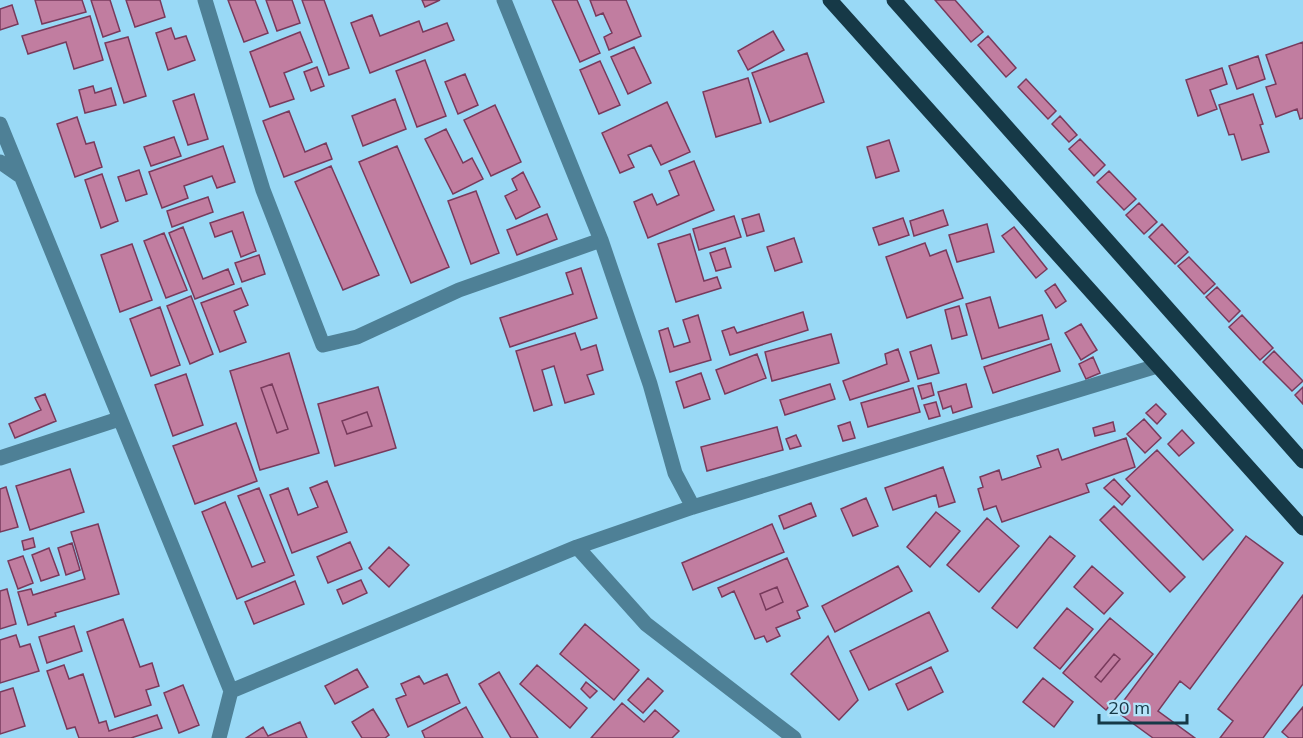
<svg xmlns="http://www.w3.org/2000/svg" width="1303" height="738" viewBox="0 0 1303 738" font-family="Mulish,sans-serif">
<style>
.building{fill:#c17da0;stroke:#783a5c;stroke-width:1.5;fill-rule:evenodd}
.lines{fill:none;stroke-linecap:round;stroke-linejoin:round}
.minor{stroke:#4e8096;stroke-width:15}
.major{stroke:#163947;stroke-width:15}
</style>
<rect width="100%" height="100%" fill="#99d9f6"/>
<path class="building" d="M35 0H82L86 12 42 24Z
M91 0H110L120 31 103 37Z
M126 0H160L165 17 135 27Z
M228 0H255L268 33 244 42Z
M266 0H292L300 23 277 31Z
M302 0H324L349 68 329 75Z
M422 0H440L425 7Z
M552 0H577L600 53 580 62Z
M590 0H626L641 36 609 50 604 37 612 33 603 13 596 16Z
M935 0H955L983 32 971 42Z
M12 5 18 24 0 30V9Z
M372 15 380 36 419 21 423 32 447 23 454 40 370 73 351 23Z
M90 16 103 60 74 69 66 42 28 54 22 36Z
M171 28 175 39 186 36 195 60 168 70 156 33Z
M773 31 784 50 748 70 738 51Z
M300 32 312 62 284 73 294 99 270 107 250 52Z
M988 36 1016 68 1006 77 978 45Z
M128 37 146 96 124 103 105 43Z
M1303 42V118L1300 119 1297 109 1276 117 1266 87 1276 84 1266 55Z
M634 47 651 83 628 94 611 57Z
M807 53 824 102 770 122 752 73Z
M1258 56 1265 79 1237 89 1229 66Z
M425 60 446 116 417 127 396 71Z
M600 61 620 105 599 114 580 70Z
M317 67 324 86 311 91 304 72Z
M1222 68 1227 84 1210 90 1217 109 1198 116 1186 80Z
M465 74 478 105 458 114 445 82Z
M748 78 761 123 716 137 703 92Z
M1026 79 1056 111 1048 119 1018 87Z
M93 86 95 93 111 88 116 105 85 113 79 90Z
M194 94 208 139 188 145 173 101Z
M1253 94 1263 124 1260 125 1269 152 1242 160 1234 134 1229 135 1219 105Z
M395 99 406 129 363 146 352 116Z
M667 102 690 152 661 165 651 145 628 155 634 167 620 173 602 133Z
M495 105 521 162 491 176 464 120Z
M289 111 305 152 326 143 332 159 284 177 263 121Z
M1060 116 1077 135 1069 142 1052 124Z
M77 117 86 144 94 142 102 167 75 177 57 124Z
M446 129 463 163 472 158 483 179 453 194 425 139Z
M174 137 181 156 151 166 144 147Z
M1080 139 1105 165 1094 176 1069 149Z
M889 140 899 171 876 178 867 147Z
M223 146 235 182 217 188 212 176 184 186 188 198 162 208 149 172Z
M397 146 449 267 411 283 359 162Z
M694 161 714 210 648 238 634 202 652 194 657 205 679 195 669 171Z
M331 166 379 275 343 290 295 182Z
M139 170 147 194 126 201 118 177Z
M1109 171 1136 199 1124 210 1097 182Z
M523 172 540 207 516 219 505 196 517 190 512 179Z
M102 174 118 221 101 228 85 180Z
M476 191 499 253 471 264 448 201Z
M208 197 213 212 172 227 167 211Z
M1139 203 1157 222 1144 234 1126 215Z
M943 210 948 225 914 236 910 221Z
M243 212 256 251 241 257 232 231 215 237 210 223Z
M547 214 557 239 517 255 507 230Z
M759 214 764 231 747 236 742 219Z
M734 216 741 237 699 250 693 229Z
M903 218 909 235 879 245 873 228Z
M987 224 994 252 957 262 949 235Z
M1162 224 1188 252 1175 264 1149 237Z
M183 227 203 279 228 269 234 284 195 299 169 233Z
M1014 227 1047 269 1036 278 1002 236Z
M164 233 187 290 166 298 144 241Z
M690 234 704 281 717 277 721 288 676 302 658 244Z
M794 238 802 262 775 271 767 247Z
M925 243 930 256 946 250 963 298 907 318 886 257Z
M132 244 152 300 120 312 101 255Z
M725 248 731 267 716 271 710 253Z
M259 255 265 274 242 282 235 263Z
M1189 257 1215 284 1204 294 1178 266Z
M581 268 597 318 510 347 500 318 573 294 566 273Z
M1055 284 1066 301 1056 308 1045 291Z
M1217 287 1240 311 1229 322 1206 297Z
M241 288 248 305 234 311 246 342 220 352 201 303Z
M191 296 213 354 190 364 167 306Z
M990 297 999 328 1042 315 1049 339 982 359 966 304Z
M959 306 967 335 952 339 945 310Z
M160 307 180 365 151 376 130 319Z
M803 312 808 330 730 355 722 331 734 327 737 333Z
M698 315 711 360 670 372 659 331 668 328 674 347 690 342 683 320Z
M1242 315 1273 348 1260 360 1229 327Z
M1081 324 1097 350 1081 360 1065 333Z
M575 333 581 350 596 345 603 370 587 375 594 394 565 403 554 366 542 370 552 405 534 411 516 351Z
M831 334 839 363 772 381 765 352Z
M1051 344 1060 371 993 393 984 367Z
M931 345 939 373 918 379 910 352Z
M898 349 909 381 850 400 843 381 887 364 885 354Z
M1274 351 1303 381 1292 391 1263 362Z
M289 353 319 453 260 470 230 371ZM272 384 288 429 277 433 261 388Z
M757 354 766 378 725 394 716 370Z
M1093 357 1100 373 1086 379 1079 364Z
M701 373 710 399 684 408 676 382Z
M186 374 203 425 173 436 155 385Z
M931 383 934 395 922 399 918 386Z
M272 384 288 429 277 433 261 388Z
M830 384 835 399 785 415 780 400Z
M966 384 972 407 953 413 951 406 943 409 938 392Z
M378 387 396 448 335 466 318 404ZM367 412 372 426 347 434 342 421Z
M1303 387V404L1295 395Z
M913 388 920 412 868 427 861 403Z
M45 394 56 421 15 438 9 424 41 410 35 398Z
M936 402 940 416 929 419 924 405Z
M1156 404 1166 414 1157 424 1146 413Z
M367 412 372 426 347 434 342 421Z
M1144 419 1161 438 1145 453 1127 434Z
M850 422 855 438 843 441 838 426Z
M1113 422 1115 431 1095 436 1093 428Z
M236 423 257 481 195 504 173 446Z
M777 427 783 450 707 471 701 447Z
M1182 430 1194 443 1179 456 1168 444Z
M796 435 801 446 790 449 786 439Z
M1126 438 1135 467 1086 484 1089 492 1002 522 996 506 984 510 978 489 983 487 980 477 999 470 1002 480 1041 467 1037 456 1058 449 1062 460Z
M1157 450 1233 530 1203 560 1126 479Z
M943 467 955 502 939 507 936 495 893 510 885 488Z
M70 469 84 512 30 530 16 486Z
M1114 479 1130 496 1122 505 1104 488Z
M327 481 347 532 292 553 270 495 288 488 298 515 318 507 310 488Z
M6 487 18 527 0 532V489Z
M259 488 294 575 237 599 202 512 225 502 252 567 265 562 238 496Z
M866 498 878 526 853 536 841 509Z
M811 503 816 516 784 529 779 516Z
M1114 506 1185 577 1170 592 1100 520Z
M936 512 960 531 930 567 907 547Z
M987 518 1019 546 979 592 947 565Z
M98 524 119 594 55 613 56 616 28 625 18 592 31 589 33 595 85 579 71 532Z
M772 524 784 552 693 590 682 563Z
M1050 536 1075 556 1017 628 992 608Z
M1246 536 1283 563 1190 689 1180 681 1158 711 1195 738H1153L1116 711Z
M33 538 35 547 24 550 22 541Z
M350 542 362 569 328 583 317 557Z
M72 543 80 570 66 575 58 548Z
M389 547 409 565 389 587 369 568Z
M49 548 59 575 41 581 32 555Z
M23 556 33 583 18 589 8 561Z
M787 558 808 606 797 611 800 618 776 628 780 636 767 642 764 636 755 639 734 591 722 597 718 588ZM777 587 783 602 766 610 760 594Z
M898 566 912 591 835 632 822 606Z
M1092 566 1123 593 1104 614 1074 587Z
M361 580 367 593 343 604 337 590Z
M295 581 304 604 254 624 245 602Z
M777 587 783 602 766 610 760 594Z
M7 589 16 624 0 629V591Z
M1303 595V684L1263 738H1220L1233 721 1218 709Z
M1067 608 1093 629 1060 669 1034 648Z
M929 612 948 651 869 690 850 651Z
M1110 618 1153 654 1106 710 1063 673ZM1114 654 1120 659 1101 682 1095 677Z
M123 619 140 667 152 663 159 686 146 690 151 705 115 717 87 632Z
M585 624 639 670 614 700 560 654Z
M74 626 82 651 47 663 39 637Z
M16 635 20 647 30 644 39 671 0 683V640Z
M828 636 858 700 839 720 791 674Z
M1114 654 1120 659 1101 682 1095 677Z
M64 665 69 679 83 674 99 723 106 721 109 731 157 715 162 728 131 738H79L75 727 67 729 47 671Z
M537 665 587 708 570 728 520 684Z
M931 667 943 692 908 710 896 684Z
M357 669 368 687 335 704 325 686Z
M499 672 538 738H511L479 684Z
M447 674 460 703 408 727 396 699 406 695 401 684 419 676 424 684Z
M648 678 663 691 643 713 628 700Z
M1043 678 1073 702 1054 727 1023 702Z
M586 682 597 691 590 698 581 689Z
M183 685 199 725 179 733 164 693Z
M13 688 25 726 0 734V692Z
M622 703 644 722 655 710 679 731 672 738H591Z
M466 707 483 738H425L422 731Z
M1303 707V738H1289L1282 732Z
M373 709 389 735 385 738H362L352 722Z
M300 722 307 738H246L263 727 268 736Z"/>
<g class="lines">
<path class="minor" d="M205 0 263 190 323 345 357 337 459 290 601 240
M504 0 601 240 650 384 675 473 693 507
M0 124 231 691 219 738
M0 162 19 175
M0 458 119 419
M577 547 646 624 794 738
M231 691 577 547 693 507 1157 366"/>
<path class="major" d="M830 0 1303 528
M894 0 1303 461"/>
</g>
<path d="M1099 714v9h88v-9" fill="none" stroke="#153947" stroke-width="3"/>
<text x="1108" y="714" font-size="18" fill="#153947" stroke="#b4e4fa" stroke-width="4.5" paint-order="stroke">20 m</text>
</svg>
